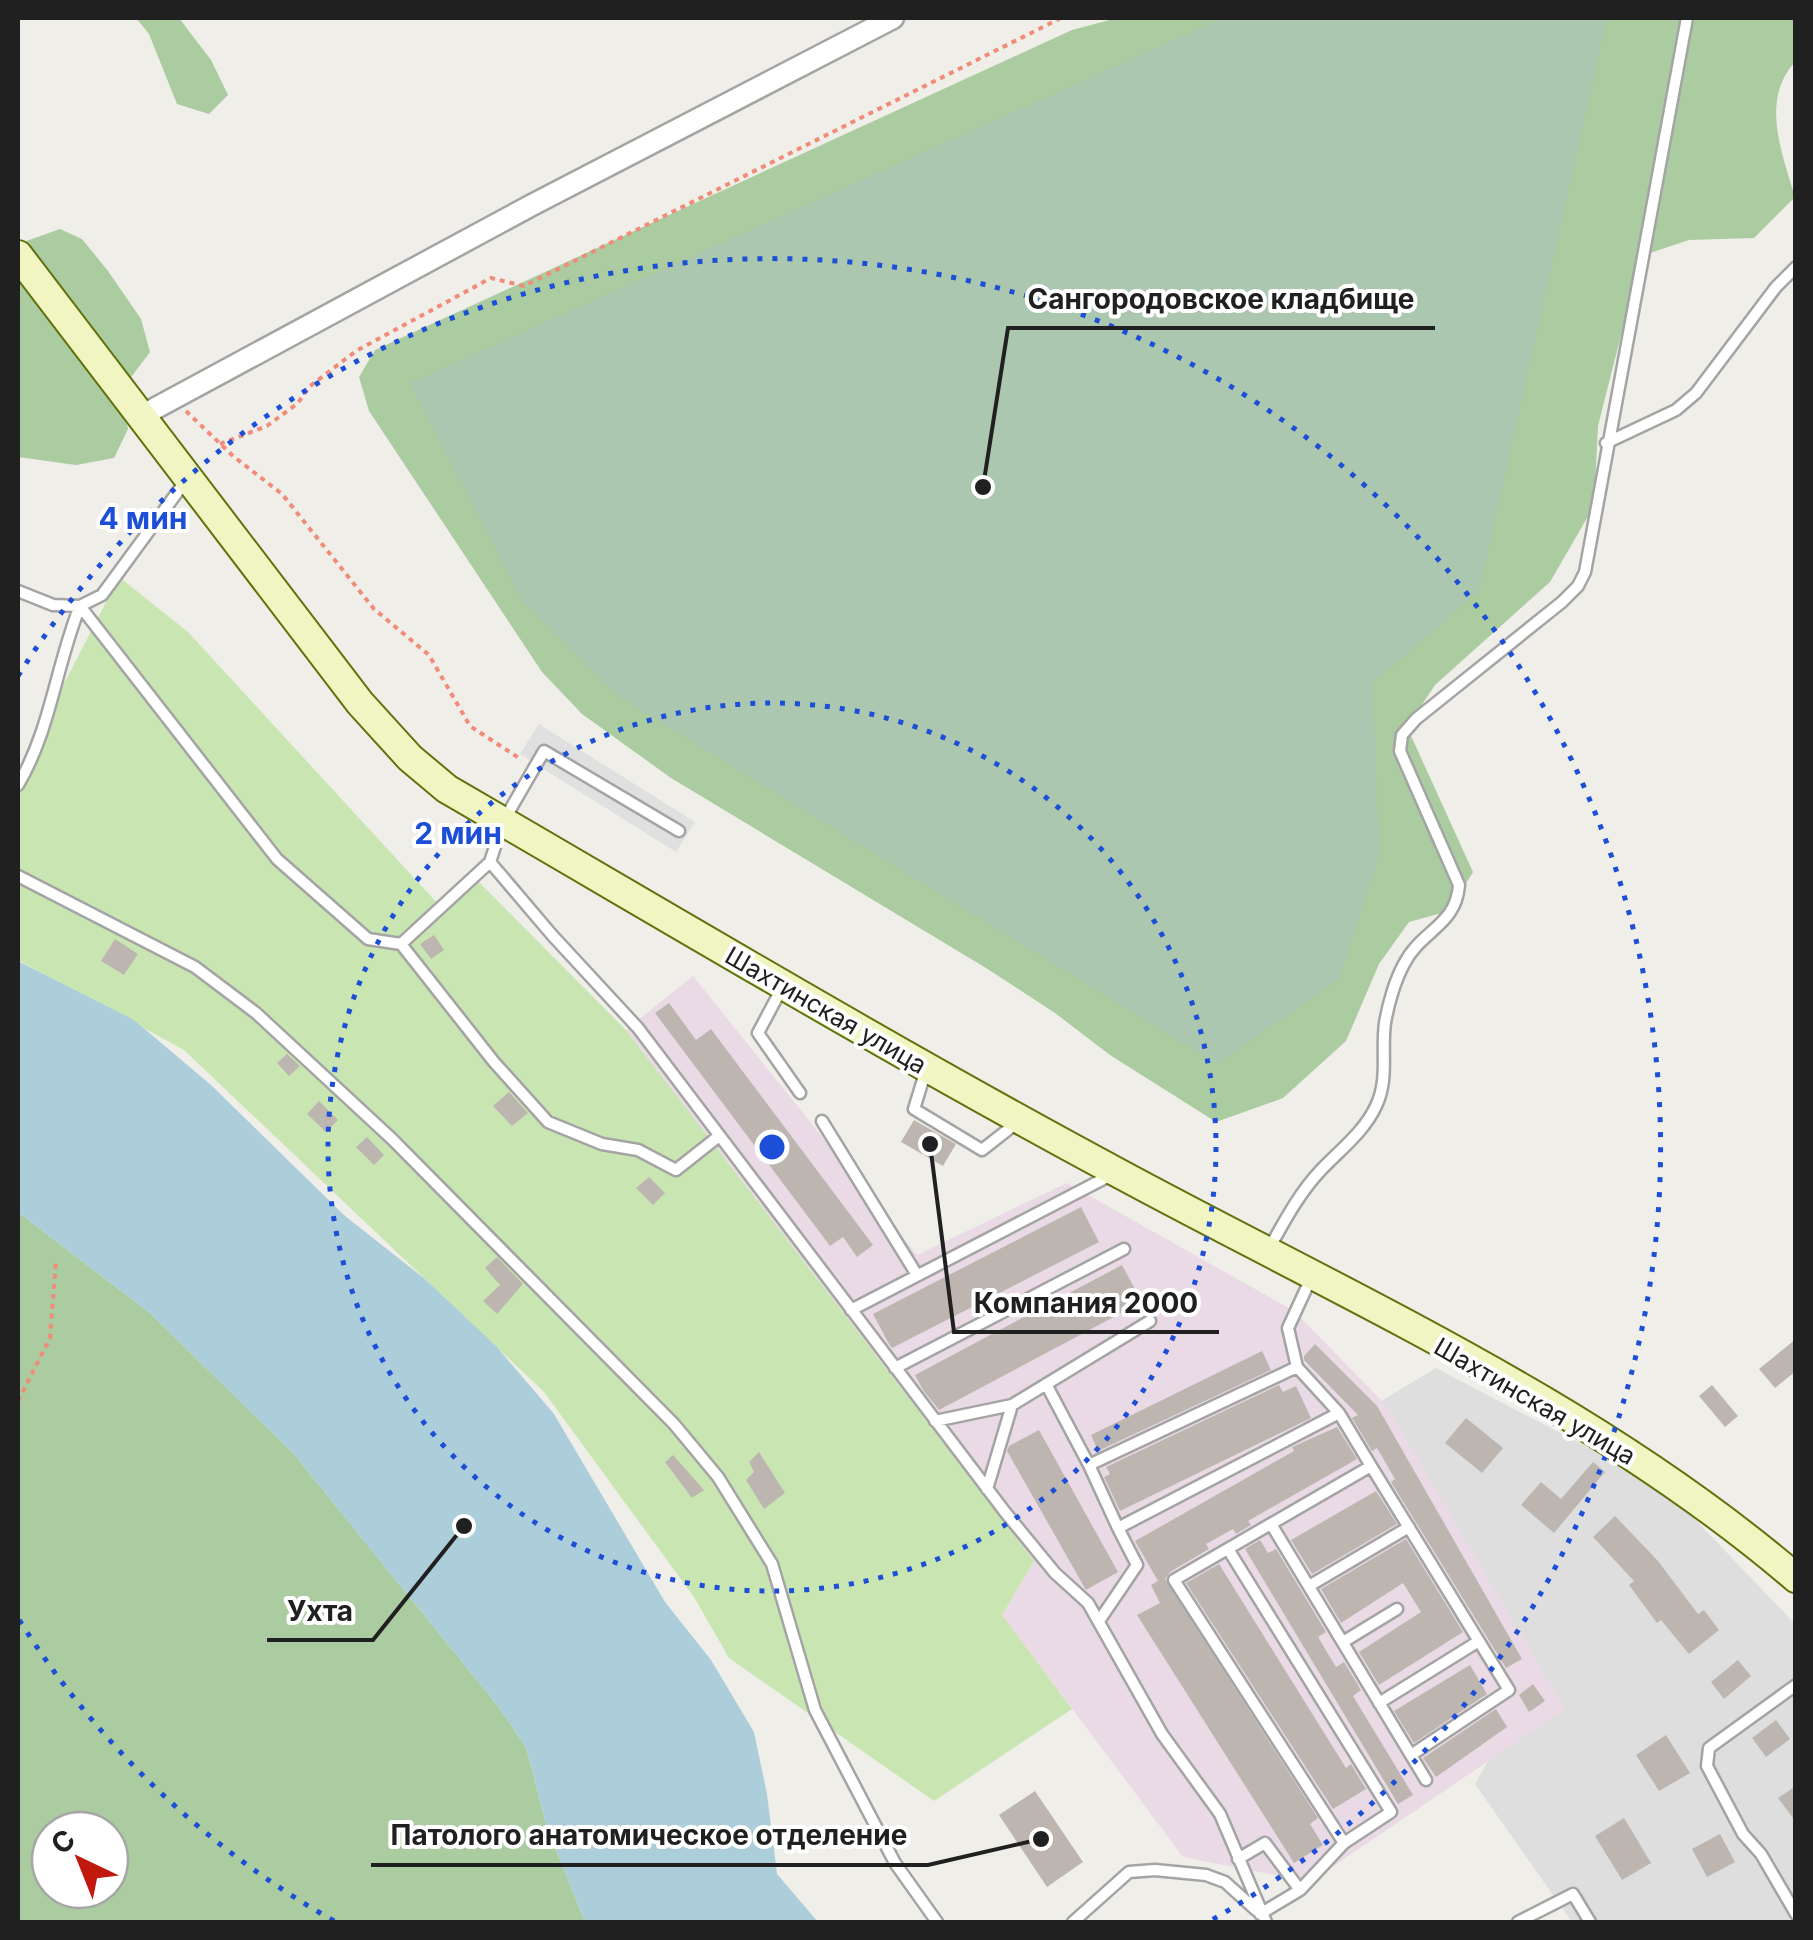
<svg xmlns="http://www.w3.org/2000/svg" width="1813" height="1940" viewBox="0 0 1813 1940" font-family="Inter,sans-serif">
<style>
.residential{fill:#dedede}
.industrial{fill:#e9dae5}
.grass{fill:#c9e6b2}
.forest{fill:#aacca0;fill-rule:evenodd}
.cemetery{fill:#abc7b0}
.parking{fill:#e0e0e0}
.water{fill:#accdda}
.building{fill:#bdb6b0}
.lines{fill:none;stroke-linecap:round;stroke-linejoin:round}
.lane-casing{stroke:#a4a4a4;stroke-width:15}
.street-casing{stroke:#a4a4a4;stroke-width:25}
.secondary-casing{stroke:#61720d;stroke-width:32}
.path{stroke:#f08c79;stroke-width:4;stroke-dasharray:5 5;stroke-linecap:butt}
.lane{stroke:#fff;stroke-width:10}
.street{stroke:#fff;stroke-width:20}
.secondary{stroke:#f0f5c1;stroke-width:28}
.ring{fill:none;stroke:#1d4ed8;stroke-width:5;stroke-dasharray:5 10}
.labels{text-anchor:middle;stroke-width:8;stroke-linejoin:round;paint-order:stroke}
.street-label{font-size:25px;fill:#202020;stroke:#fff}
.centre{fill:#1d4ed8;stroke:#fff;stroke-width:5}
.ring-label{font-size:30px;text-anchor:middle;font-weight:bold;fill:#1d4ed8;stroke:#fff;stroke-width:8;stroke-linejoin:round;paint-order:stroke}
.leader{fill:none;stroke:#202020;stroke-width:4}
.callout-dot{fill:#202020;stroke:#fff;stroke-width:4}
.callout-label{font-size:28px;text-anchor:middle;font-weight:bold;fill:#202020;stroke:#fff;stroke-width:8;stroke-linejoin:round;paint-order:stroke}
</style>
<rect width="100%" height="100%" fill="#f0eee8"/>
<path class="residential" d="M1436 1368 1665 1488 1795 1624V1922H1572L1475 1784 1536 1675 1381 1401Z"/>
<path class="industrial" d="M693 976 917 1255 1067 1183 1294 1311 1387 1406 1565 1709 1310 1882 1183 1857 1002 1615 1034 1561 626 1030Z"/>
<path class="grass" d="M119 577 188 632 438 904 471 874 626 1030 1034 1561 1002 1615 1072 1709 934 1801 729 1658 694 1597 544 1392 184 1050 18 960V773Z"/>
<path class="forest" d="M136 18H179L211 60 228 95 209 114 177 104 149 34Z
M1117 18H1795V62C1760 100 1782 153 1795 197L1754 238 1689 240 1641 256 1598 426 1594 506 1550 582 1435 685 1407 727 1473 872 1449 911 1409 922 1379 964 1346 1041 1283 1098 1216 1122 1110 1055 1055 1013 986 968 671 778 582 714 542 672 369 411 359 377 375 350 1072 30Z
M60 229 82 239 108 271 141 319 150 352 120 392 128 429 114 458 76 465 18 457V244Z
M18 1212 150 1313 293 1453 497 1705 526 1747 547 1827 585 1922H18ZM50 1830H110V1890H50Z"/>
<path class="cemetery" d="M1223 18H1607L1479 591 1373 683 1379 855 1339 979 1217 1064 618 696 523 602 410 383Z"/>
<path class="parking" d="M539 724 695 822 676 852 520 754Z"/>
<path class="water" d="M18 961 134 1020 211 1085 345 1216 425 1279 496 1346 554 1414 665 1602 711 1660 754 1732 767 1794 777 1874 818 1922H585L547 1827 526 1747 497 1705 293 1453 150 1313 18 1212Z"/>
<path class="building" d="M434 935 444 950 431 959 420 944Z
M115 939 138 954 124 975 101 961Z
M669 1003 696 1040 711 1029 873 1245 857 1257 843 1237 830 1246 655 1013Z
M287 1054 300 1066 289 1076 277 1063Z
M509 1092 528 1113 512 1126 493 1106Z
M319 1101 338 1120 326 1132 307 1114Z
M914 1120 956 1144 943 1166 901 1142Z
M367 1137 384 1155 374 1165 356 1147Z
M649 1177 665 1193 653 1205 636 1188Z
M1081 1207 1099 1242 892 1348 889 1344 873 1314Z
M497 1257 523 1284 497 1314 483 1301 500 1285 485 1268Z
M1122 1265 1142 1302 939 1410 923 1390 915 1375Z
M1796 1339V1371L1775 1388 1759 1369Z
M1315 1344 1377 1406 1522 1659 1506 1668 1391 1482 1395 1479 1377 1448 1372 1451 1352 1418 1358 1415 1304 1360V1356Z
M1262 1351 1271 1370 1098 1451 1091 1435Z
M1279 1385 1283 1392 1296 1386 1311 1418 1120 1511 1104 1477 1110 1474 1106 1467Z
M1712 1385 1738 1416 1725 1427 1699 1396Z
M1466 1418 1503 1448 1482 1473 1445 1443Z
M1337 1427 1357 1459 1248 1521 1251 1525 1236 1534 1233 1529 1206 1544 1209 1549 1170 1572 1165 1579 1318 1818 1310 1824 1323 1845 1294 1863 1137 1615 1160 1603 1151 1585 1158 1581 1135 1541 1294 1451 1292 1447Z
M1039 1430 1118 1572 1086 1590 1007 1451 1009 1446Z
M759 1452 785 1493 764 1509 746 1480 754 1472 749 1462Z
M673 1455 704 1490 692 1498 665 1462Z
M1593 1462 1605 1472 1554 1533 1521 1505 1541 1482 1561 1499Z
M1376 1491 1397 1524 1312 1574 1291 1540Z
M1615 1516 1658 1561 1698 1614 1704 1610 1719 1630 1689 1654 1661 1620 1657 1623 1629 1585 1634 1581 1593 1537Z
M1406 1539 1463 1632 1379 1685 1359 1652 1421 1612 1403 1583 1341 1623 1321 1589Z
M1260 1540 1268 1553 1276 1549 1326 1632 1318 1637 1336 1667 1344 1662 1361 1690 1353 1696 1413 1795 1398 1804 1245 1549Z
M1219 1564 1346 1768 1351 1764 1366 1789 1333 1809 1186 1583Z
M1738 1660 1751 1676 1724 1699 1711 1682Z
M1470 1665 1487 1694 1414 1743 1394 1711Z
M1533 1684 1545 1701 1529 1712 1519 1695Z
M1496 1709 1507 1727 1436 1777 1423 1758Z
M1776 1720 1790 1739 1766 1757 1752 1738Z
M1666 1735 1690 1773 1659 1791 1636 1755Z
M1796 1786V1822L1778 1798Z
M1035 1791 1083 1862 1047 1887 999 1815Z
M1624 1818 1651 1863 1622 1880 1595 1836Z
M1720 1834 1735 1862 1707 1877 1692 1849Z"/>
<g class="lines">
<g class="lane-casing">
<path id="lane" d="M1606 443 1676 410 1696 393 1776 287 1796 267
M18 591 53 605 80 606 277 859 368 939 401 944 490 862
M18 785C51 729 56 665 80 606L102 595 187 479
M679 831 544 751 503 822 490 862 552 935 638 1028 1005 1512 1055 1573 1088 1603 1162 1734 1220 1814 1266 1922
M18 876 195 967 256 1013 392 1139 674 1424 718 1477 772 1564 815 1710 895 1863 937 1922
M401 944 494 1062 548 1122 602 1144 638 1150 676 1170 719 1136
M783 986 758 1033 800 1093
M926 1070 914 1109 982 1150 1019 1121
M822 1121 917 1275
M1270 1247C1285 1220 1300 1192 1321 1170 1340 1150 1364 1132 1376 1106 1389 1079 1381 1051 1385 1023 1388 1005 1395 980 1404 964 1421 930 1456 926 1459 885L1400 751 1402 735 1416 719 1562 602 1578 586 1585 572 1687 18
M851 1310 1111 1175
M895 1368 1124 1249
M1046 1384 1089 1465 1297 1367 1288 1328 1312 1276
M935 1421 1012 1405 1150 1321
M1089 1465 1118 1528 1339 1413 1297 1367
M1371 1466 1509 1690 1411 1755
M987 1489 1012 1405
M1271 1524 1426 1780
M1228 1549 1391 1812 1344 1843
M1309 1586 1409 1527
M1099 1621 1137 1565 1118 1528
M1343 1642 1397 1609
M1796 1685 1709 1748 1707 1766 1743 1834 1761 1854 1796 1914
M1379 1703 1479 1641
M1238 1859 1265 1843 1300 1890 1344 1843 1174 1580 1371 1466 1339 1413
M1260 1914 1300 1890
M1073 1922 1129 1872 1155 1870 1206 1875 1225 1882 1256 1910
M1518 1922 1573 1894 1590 1922"/>
</g>
<g class="street-casing">
<path id="street" d="M141 416 532 205 893 18"/>
</g>
<g class="secondary-casing">
<path id="secondary" d="M18 255 360 703 410 758 447 789C671 919 894 1053 1122 1175 1352 1299 1596 1407 1796 1578"/>
</g>
<path class="path" d="M186 411 233 456 282 494 374 609 429 655 470 726 522 760
M220 444 267 426 298 403 309 387 356 351 491 278 524 286 1061 18
M18 1401 50 1338 56 1260"/>
<use href="#lane" class="lane"/>
<use href="#street" class="street"/>
<use href="#secondary" class="secondary"/>
</g>
<g class="ring">
<circle cx="772" cy="1147" r="444"/>
<path d="M334 1921A889 889 0 0 1 18 1618M18 676A889 889 0 1 1 1210 1921"/>
</g>
<g class="labels">
<g class="street-label">
<text transform="translate(826 1010) rotate(30)" y="9">Шахтинская улица</text>
<text transform="translate(1535 1401) rotate(30)" y="9">Шахтинская улица</text>
</g>
</g>
<circle cx="772" cy="1147" r="15" class="centre"/>
<g class="ring-label">
<text x="143" y="529">4 мин</text>
<text x="458" y="844">2 мин</text>
</g>
<path class="leader" d="M983 487L1008 328H1435M930 1144L954 1332H1219M464 1526L373 1640H267M1041 1839L928 1865H371"/>
<g class="callout-dot">
<circle cx="983" cy="487" r="10"/>
<circle cx="930" cy="1144" r="10"/>
<circle cx="464" cy="1526" r="10"/>
<circle cx="1041" cy="1839" r="10"/>
</g>
<g class="callout-label">
<text x="1221" y="309">Сангородовское кладбище</text>
<text x="1086" y="1313">Компания 2000</text>
<text x="320" y="1621">Ухта</text>
<text x="649" y="1845">Патолого анатомическое отделение</text>
</g>
<rect width="1813" height="1940" fill="none" stroke="#202020" stroke-width="40"/>
<g transform="translate(80 1860) rotate(317)"><circle r="48" fill="#ffffff" stroke="#a6a6a6" stroke-width="2.5"/>
<path d="M0-8L18 38L0 25L-18 38Z" fill="#c2190f"/>
<text y="-15" font-size="28" font-weight="bold" text-anchor="middle" fill="#202020">С</text>
</g>
</svg>
